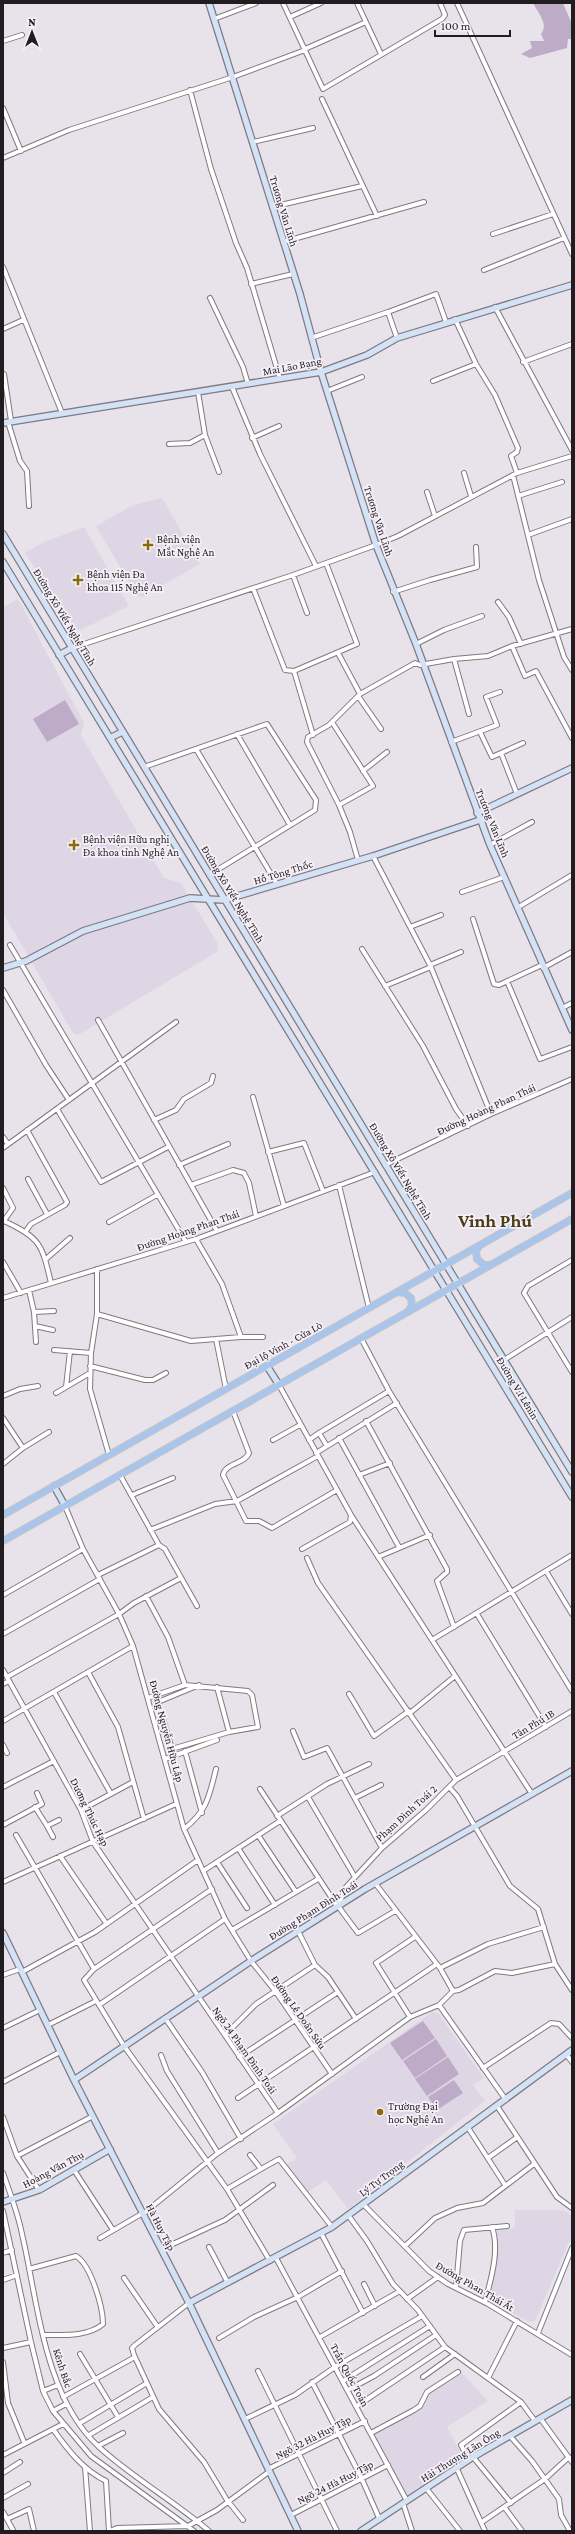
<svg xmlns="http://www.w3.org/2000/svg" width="575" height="2534" viewBox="0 0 575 2534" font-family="'Crimson Pro',serif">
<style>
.built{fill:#dfd6e5}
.green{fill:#bdabc7}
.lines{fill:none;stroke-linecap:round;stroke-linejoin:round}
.street-casing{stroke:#7f7a82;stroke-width:6}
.secondary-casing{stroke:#7f7a82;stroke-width:8}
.primary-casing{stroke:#c5c4c5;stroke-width:8}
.street{stroke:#fff;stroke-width:4}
.secondary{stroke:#d4e2f5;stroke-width:5.5}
.primary{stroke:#a9c5eb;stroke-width:6}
.poi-dot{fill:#876c0a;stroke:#f6f0f9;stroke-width:1.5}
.labels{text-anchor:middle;stroke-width:3.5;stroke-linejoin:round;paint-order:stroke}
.street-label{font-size:11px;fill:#1f1d20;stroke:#f6f0f9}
.poi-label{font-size:11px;fill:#1f1d20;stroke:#f6f0f9;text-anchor:start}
.town-label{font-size:19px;font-weight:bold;fill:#4c3f16;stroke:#f6f0f9}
</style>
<rect width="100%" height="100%" fill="#e8e3eb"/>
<path class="built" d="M162 498 200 564 142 597 137 596 96 526 133 505Z
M84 527 129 606 81 630 75 629 25 553 44 542Z
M18 599 84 723 81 735 164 878 181 883 218 944 217 952 78 1035 73 1033 3 913V607Z
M432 2012 438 2013 484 2078 473 2085 485 2101 348 2209 326 2180 306 2194 286 2165 297 2158 273 2124Z
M515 2210H563L572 2216V2235L535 2321 530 2322 489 2301 497 2257V2229L515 2228Z
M462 2373 488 2401 447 2427 465 2460 407 2496 374 2434 423 2406 428 2394Z"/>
<path class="green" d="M533 3H563L572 24V39H568L567 48 530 58 521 54 532 48 530 41H544L541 34C549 24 538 13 533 3Z
M65 700 79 724 47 742 33 719Z
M423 2021 435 2038 402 2060 390 2043Z
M436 2039 447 2056 415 2078 403 2061Z
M448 2057 459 2074 427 2096 415 2079Z
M454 2080 463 2093 437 2110 428 2097Z"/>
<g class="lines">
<g class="street-casing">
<path id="street" d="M283 3 323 89 442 19 445 15 440 3
M357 3 381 54
M457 3 572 254
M290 17 321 3
M214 19 256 3
M3 41 22 35
M305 49 366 22
M190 90 211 169 236 243 247 268 280 379
M322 99 377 216
M3 108 21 151
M253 142 313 128
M3 158 69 130 233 77 305 50
M272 207 362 186
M493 234 553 214
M283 242 424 202
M3 267 62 413
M484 270 564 238
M251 284 293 274
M210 298 243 367 248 384
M495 307 572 450
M455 319 476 364 495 395 518 448 517 452 511 456 517 473
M3 329 23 320
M311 338 388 312
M397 338 388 312 436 294 446 322
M523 362 572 344
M4 374 11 421
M433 381 476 364
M232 387 260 454 316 566
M327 391 362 377
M198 392 205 435 219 472
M8 422 20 461 27 471 29 506
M252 438 279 426
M169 444 190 443 205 435
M464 473 471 496
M513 475 539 580 564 657 572 670
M427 492 435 516
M518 496 562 482
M528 535 572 519
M293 575 307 613
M253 588 285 670 294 671 357 644 326 563
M393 592 430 580 477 567 476 547
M498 602 509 617 521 644
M416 644 444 630 482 616
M512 646 525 676 536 671 572 738
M72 648 293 575 376 545 398 536 517 473 572 456
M338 653 360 694
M454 659 469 714
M294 671 313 735
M358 696 381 729
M332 722 373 786 339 805
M480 732 492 757 523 743
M237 734 290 825
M451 742 497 725 486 697 500 692
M196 749 277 884
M501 753 517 794
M144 767 267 724 316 800 315 810 209 875
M363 771 387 752
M490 845 532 822
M373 856 430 965 491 1114
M358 860 350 832 339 805 307 742 308 737 329 725 360 694 415 663 420 665 454 659 488 656 512 646 572 629
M462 892 504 877
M517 908 572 875
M473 919 494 984 499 985 542 965
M410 927 441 915
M10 945 186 1242
M362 949 423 1046 456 1109 468 1126
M430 965 461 952
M543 968 572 952
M507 981 540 1059 572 1047
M385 986 431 967
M3 990 46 1065 69 1100
M562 1008 572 1003
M98 1020 217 1231
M253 1097 284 1206
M57 1109 101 1182 168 1147
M154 1120 176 1110 184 1099 211 1083 213 1076
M3 1137 8 1144
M3 1148 176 1022
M268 1152 304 1143 323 1191
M179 1165 228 1144
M385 1165 491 1114 572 1079
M28 1179 47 1214
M191 1185 233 1170 244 1173 249 1183 256 1216
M339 1185 369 1308
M3 1188 13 1208 3 1222
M4 1221C41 1238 42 1245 51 1283
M109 1222 157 1195
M26 1231 31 1224 65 1205 67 1202 27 1130
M46 1259 70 1238
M572 1260 528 1286 524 1293 572 1372
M3 1262 21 1293
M97 1269V1314L91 1353 90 1389 109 1455
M29 1290 34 1312 36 1342
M3 1298 196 1239 375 1172
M34 1312 54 1311
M97 1314 191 1341 241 1337 222 1284 196 1239
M35 1326 53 1330
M241 1337H263
M361 1338 389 1391 572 1691
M216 1339 226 1389
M54 1350 91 1353
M504 1360 572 1317
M90 1366 145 1380H153L166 1373
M279 1385 351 1515 350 1522 302 1549
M66 1387 70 1351
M56 1393 90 1373
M3 1396 20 1389 38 1386
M233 1411 249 1453C245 1464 225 1463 223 1475L246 1521H259L272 1528 337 1490
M3 1418 23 1448
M366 1421 447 1569V1572L437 1581 454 1627
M339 1438 399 1547
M273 1440 300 1425
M309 1440 319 1433
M327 1446 319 1433 389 1391
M316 1453 397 1403
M3 1464 23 1448 49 1432
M120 1475 159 1545 165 1549 197 1606
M359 1475 390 1463
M132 1495 173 1478
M65 1506 83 1549 119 1614 133 1646 184 1829 225 1919 251 1961 276 1992 332 2074
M351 1515 532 1794
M150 1530 215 1504 237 1501 318 1456
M378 1557 430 1535
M307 1558 318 1583 456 1780
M546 1571 572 1614
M98 1575 159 1545
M3 1595 83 1549
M146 1596 168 1637 185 1685 248 1691 252 1695 258 1727 229 1732 172 1749 158 1702 199 1685
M477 1614 546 1727
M3 1634 100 1579
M432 1640 572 1555
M3 1670 81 1810 93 1842 278 2113
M88 1672 118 1727 144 1819
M7 1677 119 1614 134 1603 181 1578
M3 1684 9 1681
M217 1687 229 1732
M54 1692 111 1794
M349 1694 374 1736 409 1711
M148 1698 185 1685
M410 1713 455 1676
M3 1721 133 1646
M293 1731 304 1757 327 1748 382 1848
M3 1745 7 1753
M185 1751 202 1813
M165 1759 217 1740
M3 1787 54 1761
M449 1787 457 1796 510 1886 538 1909 555 1964 572 1990
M260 1789 337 1906
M308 1797 355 1877
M355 1798 381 1785
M35 1807 47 1826 59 1820
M81 1810 133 1782
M277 1816 327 1784 369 1764
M3 1825 42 1804 37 1793
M47 1826 53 1837
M184 1829C207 1811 209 1797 216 1769
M16 1835 94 1969
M258 1835 296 1892
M238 1848 275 1905
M60 1856 106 1923
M217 1862 247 1908
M203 1871 280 1821
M3 1882 176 1804
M375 1883 440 1968 453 1991
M212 1889 94 1969 84 1980 124 2046 227 2189 270 2261
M395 1911 358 1933 338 1906 346 1887 382 1848 426 1810 456 1780 572 1711
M232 1930 318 1879
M298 1931 315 1965 328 1977 356 2019
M440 1968 488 1944 544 1927
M22 1972 95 1932 198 1860
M3 1975 20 1969
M99 2005 225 1919
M439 2005 506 2100
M410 2017 376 1963 415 1937
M165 2018 202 2072 241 2139
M48 2025 96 2001
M3 2028 40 2010
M226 2034 256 2004 315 1965
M566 2054 572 2062
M161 2055 167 2071 218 2153
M239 2057 338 1992
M483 2068 551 2023 559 2024 572 2038
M3 2082 60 2052
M238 2098 437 1964
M497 2106 557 2197 572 2208
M3 2117 17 2156 39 2190
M467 2126 505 2185
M17 2156 93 2116
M488 2158 516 2138
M261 2169 279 2159 332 2227
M74 2170 113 2230
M3 2173C10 2193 18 2213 22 2234 38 2302 44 2397 99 2447 133 2478 174 2501 209 2531
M227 2189 261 2169 250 2155
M363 2204 429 2271 448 2284 488 2304 572 2355
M3 2211 31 2342 43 2391 53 2411 91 2456 194 2531
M143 2214 218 2153 278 2113 410 2017 439 2005 453 1991 459 1990 495 1971 512 1973 555 1964
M348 2215 367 2241 393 2284 418 2310 445 2347 521 2402 535 2421
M321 2233 363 2313
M100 2238 143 2213
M405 2246 435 2218 457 2208 483 2203 534 2164
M209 2247 228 2283
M162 2249 225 2220 273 2185
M3 2253 12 2250
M276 2258 407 2501
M29 2269 76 2256C91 2265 103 2307 103 2324 88 2337 62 2335 43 2335
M124 2278 157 2326
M3 2280 17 2275
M364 2284 375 2306
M456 2288 460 2241 464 2230 507 2226
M407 2299 438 2277
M485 2302C491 2279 500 2250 492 2227
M189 2303 135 2345 132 2348 134 2355 159 2409 204 2462 227 2500 243 2520
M538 2333 572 2248
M320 2337 400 2291
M219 2338 254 2317 298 2297 342 2271
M3 2348 31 2342
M80 2354 118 2417
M3 2362 8 2403 24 2442
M258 2371 337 2531
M423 2377 455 2354
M488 2378 517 2321
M343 2381 430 2326
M312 2382 361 2477 379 2518
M348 2390 374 2376 436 2335
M43 2391 58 2385
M63 2397 135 2357
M357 2406 445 2347
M53 2411 66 2404
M540 2418 572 2462
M245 2419 295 2395 335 2367 422 2316
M80 2423 147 2383
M53 2429C67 2449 83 2470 106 2481L109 2531
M371 2433 414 2410 420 2406 427 2392 458 2372
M89 2435 153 2397
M510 2436 532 2461 559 2499 561 2515 570 2531
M98 2446 123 2433
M3 2455 63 2424
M473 2457 511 2503
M469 2460 461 2445 521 2402
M85 2467 90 2531
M268 2469 365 2421
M457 2469 485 2531
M3 2473 20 2462
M426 2488 460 2531
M3 2498 28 2484
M403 2503 412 2531
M505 2508 522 2531
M3 2512 13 2530
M291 2515 388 2465
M7 2519 29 2509 34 2531
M482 2522 545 2479 569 2457
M110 2531 117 2528 188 2526 217 2510 270 2471"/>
</g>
<g class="secondary-casing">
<path id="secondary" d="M209 3 300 294 321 372 376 545 416 644 490 845 572 1030
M3 423 321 372 367 355 397 338 572 285
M3 534 572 1472
M3 562 572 1497
M59 655 72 648
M110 738 122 732
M477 813 572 768
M3 968 26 961 83 931 190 898 224 900 373 856 480 820
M267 1366 279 1385
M54 1486 65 1506
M3 1933 74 2080 189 2303 298 2531
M74 2080 251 1961 365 1889 572 1771
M3 2202 39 2190 110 2149
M189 2303 332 2227 572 2050
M361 2531 473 2457 572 2400"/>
</g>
<g class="primary-casing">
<path id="primary" d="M480 1245 476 1251 477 1259 484 1265H490
M397 1292 405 1293 411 1298 412 1306 408 1311
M3 1515 572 1193
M3 1541 572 1219"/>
</g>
<use href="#street" class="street"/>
<use href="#secondary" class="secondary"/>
<use href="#primary" class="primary"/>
</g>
<g class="poi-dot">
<path d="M146 539h4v4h4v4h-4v4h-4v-4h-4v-4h4z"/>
<path d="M76 574h4v4h4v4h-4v4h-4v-4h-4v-4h4z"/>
<path d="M72 839h4v4h4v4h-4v4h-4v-4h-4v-4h4z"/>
<circle cx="380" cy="2112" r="4"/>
</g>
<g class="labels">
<g class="street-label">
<text transform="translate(284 211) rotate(73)" y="4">Trương Văn Lĩnh</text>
<text transform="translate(292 366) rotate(-11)" y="4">Mai Lão Bạng</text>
<text transform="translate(379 521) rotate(72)" y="4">Trương Văn Lĩnh</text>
<text transform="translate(65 617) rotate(59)" y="4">Đường Xô Viết Nghệ Tĩnh</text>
<text transform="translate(493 823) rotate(68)" y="4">Trương Văn Lĩnh</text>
<text transform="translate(283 872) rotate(-17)" y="4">Hồ Tông Thốc</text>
<text transform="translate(233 894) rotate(59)" y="4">Đường Xô Viết Nghệ Tĩnh</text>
<text transform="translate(486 1109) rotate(-25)" y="4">Đường Hoàng Phan Thái</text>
<text transform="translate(401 1171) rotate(59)" y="4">Đường Xô Viết Nghệ Tĩnh</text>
<text transform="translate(188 1230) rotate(-19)" y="4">Đường Hoàng Phan Thái</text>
<text transform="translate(283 1345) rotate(-29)" y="4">Đại lộ Vinh - Cửa Lò</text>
<text transform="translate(518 1388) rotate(59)" y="4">Đường V.I Lênin</text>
<text transform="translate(533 1724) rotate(-31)" y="4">Tân Phú 1B</text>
<text transform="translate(167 1731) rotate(75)" y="4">Đường Nguyễn Hữu Lập</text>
<text transform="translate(90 1812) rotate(64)" y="4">Dương Thúc Hạp</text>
<text transform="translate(406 1813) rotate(-42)" y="4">Phạm Đình Toái 2</text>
<text transform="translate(313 1910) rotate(-32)" y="4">Đường Phạm Đình Toái</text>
<text transform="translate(299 2012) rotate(55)" y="4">Đường Lê Doãn Sửu</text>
<text transform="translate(245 2050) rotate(55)" y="4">Ngõ 24 Phạm Đình Toái</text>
<text transform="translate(53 2169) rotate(-28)" y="4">Hoàng Văn Thụ</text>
<text transform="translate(381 2178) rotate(-37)" y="4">Lý Tự Trọng</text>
<text transform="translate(161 2227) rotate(63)" y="4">Hà Huy Tập</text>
<text transform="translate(475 2286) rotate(30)" y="4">Đường Phan Thái Ất</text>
<text transform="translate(63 2368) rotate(72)" y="4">Kênh Bắc</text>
<text transform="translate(350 2375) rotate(62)" y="4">Trần Quốc Toản</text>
<text transform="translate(313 2437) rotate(-27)" y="4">Ngõ 32 Hà Huy Tập</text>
<text transform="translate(460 2455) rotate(-32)" y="4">Hải Thượng Lãn Ông</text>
<text transform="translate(335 2482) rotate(-27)" y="4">Ngõ 24 Hà Huy Tập</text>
</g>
<g class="poi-label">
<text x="157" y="543">Bệnh viện<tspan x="157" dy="13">Mắt Nghệ An</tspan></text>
<text x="87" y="578">Bệnh viện Đa<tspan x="87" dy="13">khoa 115 Nghệ An</tspan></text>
<text x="83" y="843">Bệnh viện Hữu nghị<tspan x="83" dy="13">Đa khoa tỉnh Nghệ An</tspan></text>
<text x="388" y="2110">Trường Đại<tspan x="388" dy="13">học Nghệ An</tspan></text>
</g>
<g class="town-label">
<text x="495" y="1227">Vinh Phú</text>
</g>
</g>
<rect width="575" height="2534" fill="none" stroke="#1f1d20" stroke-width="8"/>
<g transform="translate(32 32)" stroke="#f6f0f9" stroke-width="3" paint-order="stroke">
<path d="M0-3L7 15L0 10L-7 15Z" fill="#1f1d20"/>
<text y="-6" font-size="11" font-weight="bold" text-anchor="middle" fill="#1f1d20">N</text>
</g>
<path d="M435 30v6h75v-6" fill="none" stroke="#1f1d20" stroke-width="2"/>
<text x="441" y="30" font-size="12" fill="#1f1d20" stroke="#f6f0f9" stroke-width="3" paint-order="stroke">100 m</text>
</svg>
